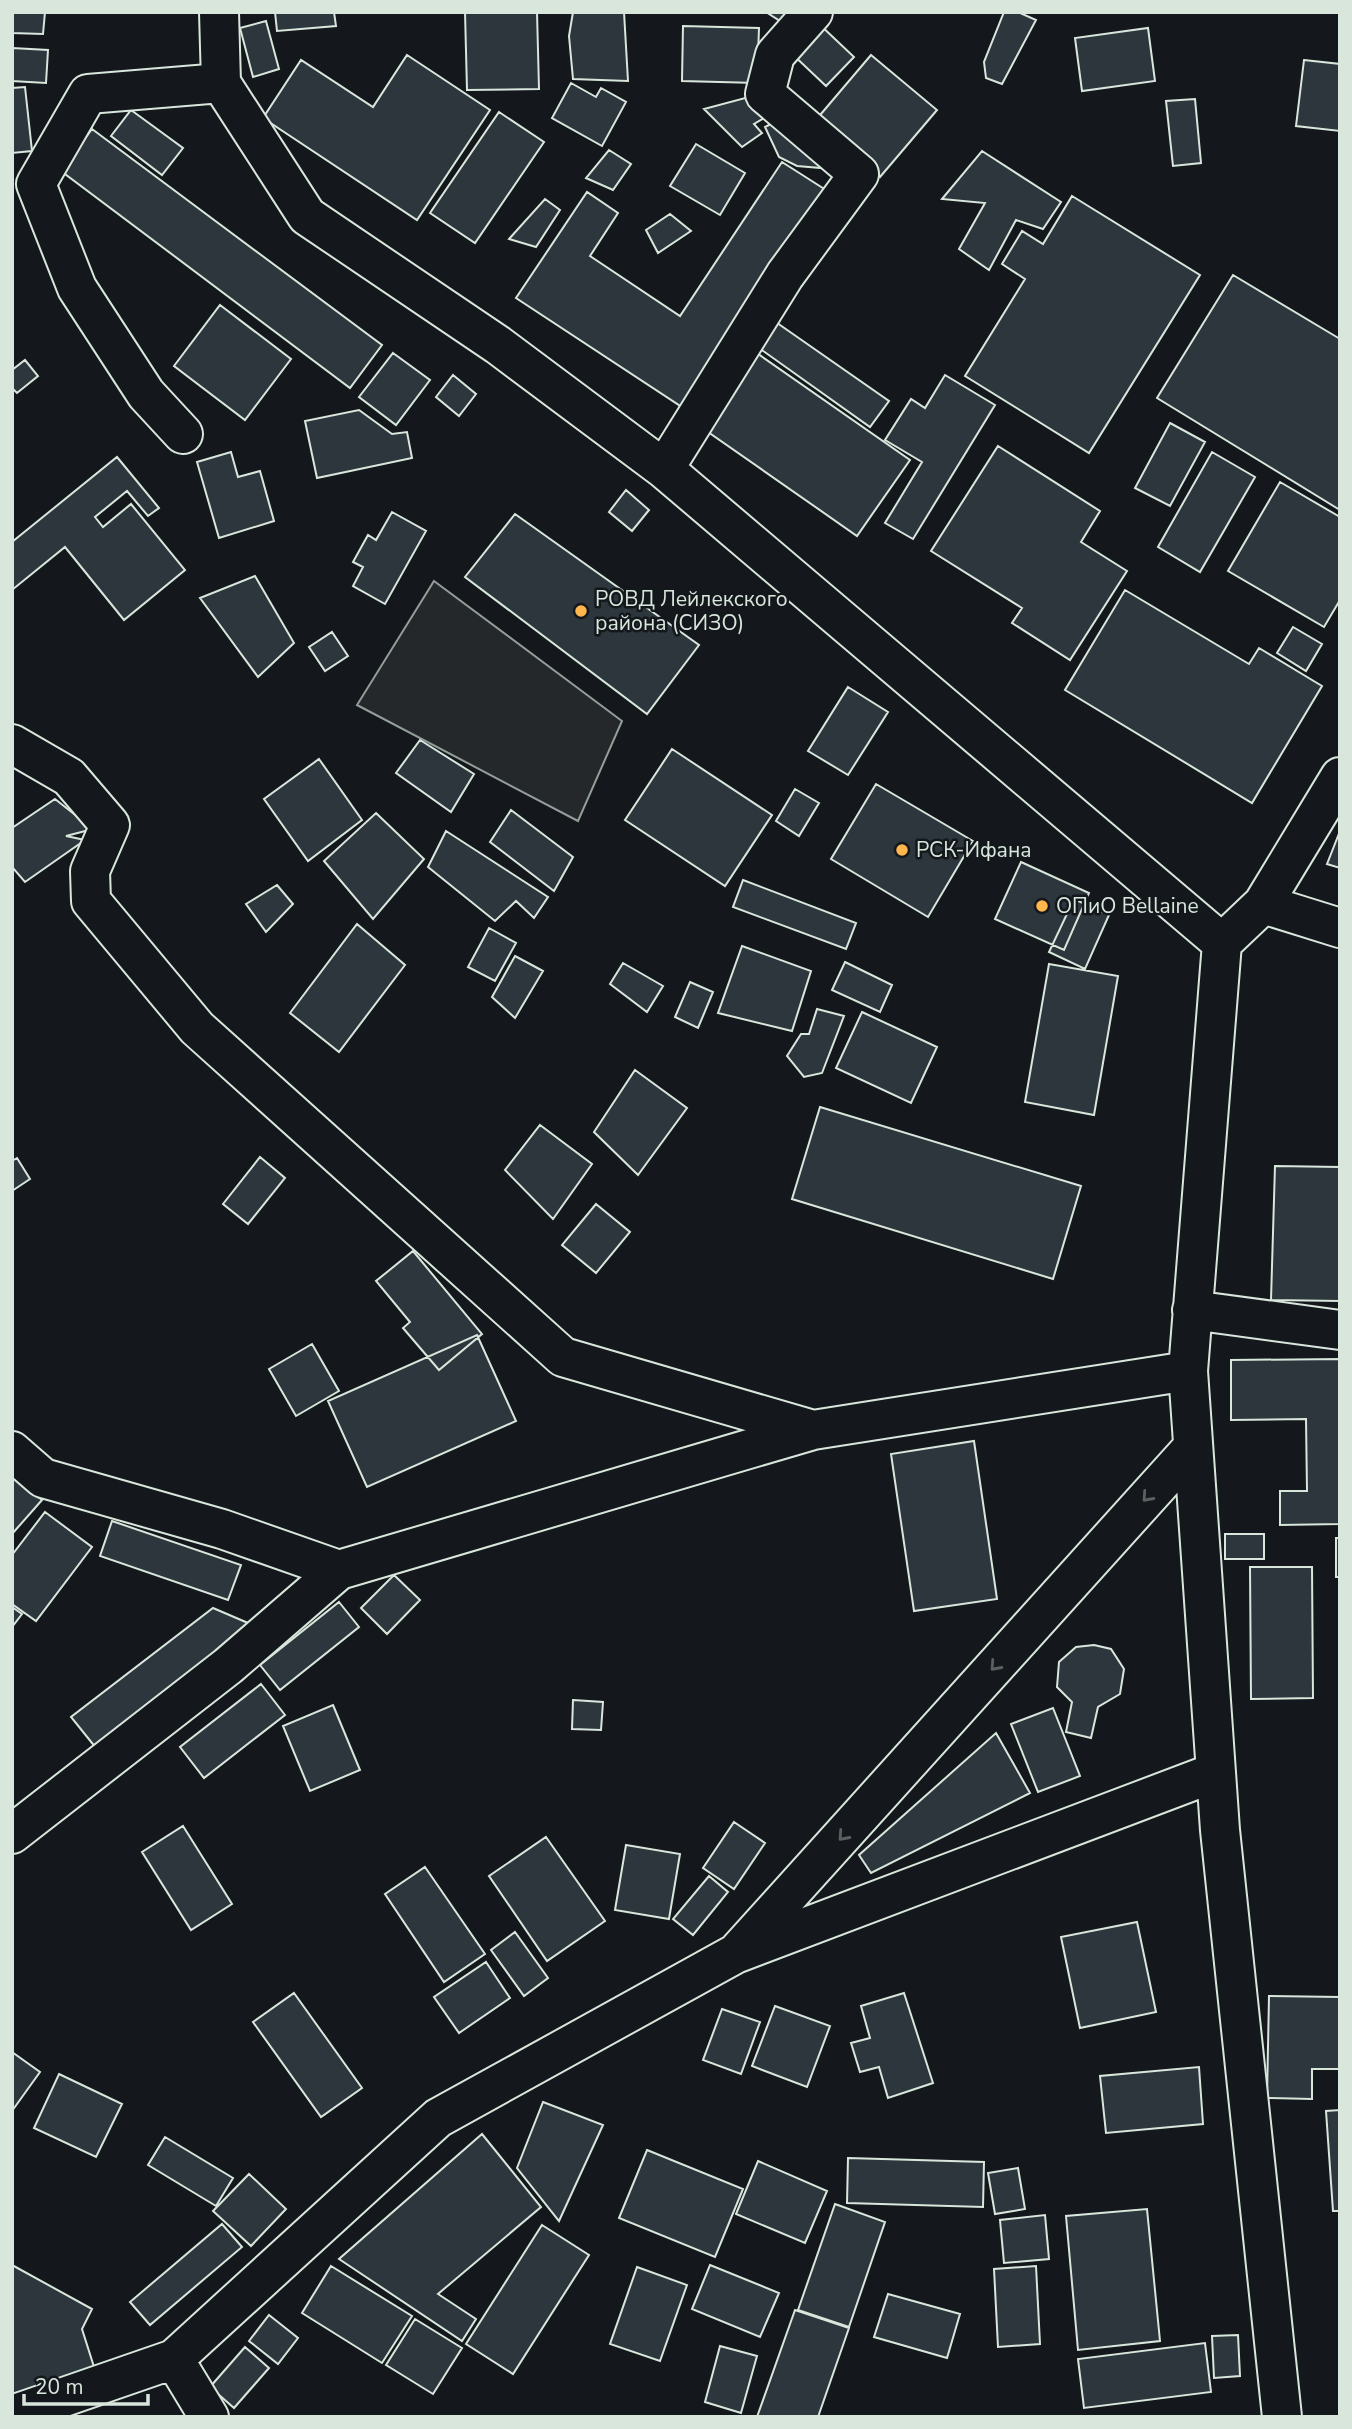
<svg xmlns="http://www.w3.org/2000/svg" width="1352" height="2429" viewBox="0 0 1352 2429" font-family="'Nunito Sans',sans-serif">
<style>
.parking{fill:#24282b;stroke:#939e99;stroke-width:2}
.building{fill:#2c363c;stroke:#d8e6dc;stroke-width:2}
.lines{fill:none;stroke-linecap:round;stroke-linejoin:round}
.minor-casing{stroke:#d8e6dc;stroke-width:42}
.minor{stroke:#14181c;stroke-width:38}
.oneway{stroke:#59605f}
.poi-dot{fill:#ffb74d;stroke:#14181c;stroke-width:2.5}
.labels{text-anchor:middle;stroke-width:5;stroke-linejoin:round;paint-order:stroke}
.poi-label{font-size:21px;fill:#d8e6dc;stroke:#14181c;text-anchor:start}
</style>
<rect width="100%" height="100%" fill="#14181c"/>
<path class="parking" d="M434 581 622 721 578 821 357 705Z"/>
<path class="building" d="M12 12H45L43 34 12 33Z
M275 12H334L336 26 277 31Z
M465 12H537L539 89 467 90Z
M573 12H624L628 81 573 79 569 36Z
M672 12H749V13H672Z
M766 12H801L791 28Z
M1004 12H1018L1036 20 1002 84 986 78 984 62Z
M266 21 279 69 253 77 240 28Z
M817 22 854 57 826 86 789 51Z
M683 26 759 28 757 83 682 81Z
M1148 28 1155 81 1082 91 1075 38Z
M12 48 48 50 46 83 12 81Z
M407 55 490 110 417 220 263 118 301 60 373 107Z
M871 55 937 110 880 177 815 121Z
M1304 60 1340 64V131L1296 126Z
M571 83 596 97 601 88 626 102 602 146 552 118Z
M25 87 32 151 12 153V88Z
M760 94 776 111 754 124 762 133 742 147 704 109Z
M1195 99 1201 163 1173 166 1166 101Z
M131 110 183 148 162 175 111 136Z
M499 112 544 142 475 243 430 213Z
M786 116 821 168 797 166 779 157 765 127Z
M92 129 382 345 350 388 61 171Z
M696 144 745 173 720 215 670 186Z
M609 150 631 164 613 190 586 178Z
M982 151 1061 202 1043 229 1016 220 989 270 959 249 985 203 942 199Z
M782 162 829 192 685 409 516 298 587 192 618 213 590 256 680 316Z
M1072 196 1200 275 1089 453 965 376 1025 279 1002 264 1022 231 1043 244Z
M545 199 560 210 536 247 509 239Z
M670 214 691 231 658 253 646 230Z
M1233 275 1340 339V510L1157 398Z
M220 305 291 359 245 420 174 366Z
M770 318 889 401 870 427 752 343Z
M751 349 910 460 857 536 698 425Z
M393 353 430 380 396 425 359 397Z
M25 360 38 376 17 393 12 388V370Z
M453 375 476 394 459 416 436 397Z
M945 375 995 405 913 539 885 523 922 462 885 440 911 399 925 408Z
M359 410 392 434 407 432 412 458 317 478 305 421Z
M1170 423 1205 442 1170 506 1135 488Z
M998 446 1100 511 1081 542 1127 571 1070 660 1012 623 1022 608 931 551Z
M231 452 238 477 260 471 274 521 219 538 197 462Z
M1212 452 1255 477 1200 572 1158 547Z
M117 457 159 508 148 516 127 491 95 517 103 527 131 504 185 570 124 620 65 547 12 590V542Z
M1280 482 1340 517V600L1324 627 1228 571Z
M626 490 649 510 632 531 609 512Z
M392 512 426 531 385 604 353 586 363 567 353 562 368 535 376 540Z
M515 514 699 645 647 714 465 577Z
M255 576 294 643 258 677 200 598Z
M1125 590 1249 664 1259 648 1322 686 1252 803 1065 690Z
M1293 627 1322 644 1306 671 1277 653Z
M332 632 348 656 325 671 309 647Z
M848 687 888 712 848 775 808 751Z
M420 740 474 774 451 812 396 773Z
M672 749 772 815 725 886 625 820Z
M319 759 362 820 308 861 264 799Z
M876 784 973 841 928 917 831 859Z
M795 789 819 803 799 836 776 821Z
M55 799 93 829 66 836 85 840 25 882 12 867V828Z
M511 810 573 857 554 891 490 842Z
M376 813 424 859 373 919 324 861Z
M446 831 548 897 534 918 516 901 495 921 428 867Z
M1340 831V868L1327 864Z
M1021 862 1089 893 1064 950 995 919Z
M743 880 856 923 846 949 733 907Z
M277 885 293 904 266 932 246 904Z
M1074 899 1109 915 1085 969 1049 952Z
M357 924 405 965 339 1052 290 1013Z
M489 928 516 943 495 981 468 967Z
M742 946 811 971 792 1031 718 1013Z
M515 956 543 971 515 1018 492 997Z
M845 962 892 985 880 1012 832 990Z
M623 963 663 986 647 1012 610 984Z
M1049 964 1118 976 1094 1115 1025 1102Z
M690 982 713 992 698 1028 675 1017Z
M817 1009 844 1016 822 1073 804 1077 787 1056 801 1034H809Z
M862 1012 937 1047 911 1103 836 1068Z
M635 1070 687 1108 638 1175 594 1132Z
M820 1107 1081 1186 1053 1279 792 1199Z
M540 1125 592 1164 553 1219 505 1170Z
M260 1157 285 1178 248 1224 223 1204Z
M17 1158 30 1179 12 1191V1161Z
M1275 1166 1340 1167V1301L1271 1300Z
M596 1204 630 1232 596 1273 562 1245Z
M413 1251 482 1334 439 1370 403 1328 410 1322 376 1281Z
M477 1335 516 1421 367 1487 328 1401Z
M312 1344 339 1391 296 1416 269 1369Z
M1340 1359V1524L1280 1525V1491H1307L1306 1419 1231 1420V1360Z
M974 1441 997 1599 914 1611 891 1454Z
M12 1475 42 1500 12 1534Z
M45 1512 92 1547 36 1621 12 1604V1555Z
M112 1521 241 1565 228 1600 100 1556Z
M1225 1534H1264V1559H1225Z
M1336 1538H1340V1577H1336Z
M1250 1567H1312L1313 1698 1251 1699Z
M394 1575 420 1600 387 1634 361 1608Z
M339 1602 359 1627 280 1690 260 1665Z
M12 1607 22 1614 12 1627Z
M213 1608 255 1626 96 1748 71 1717Z
M1094 1645 1111 1649 1124 1669 1120 1694 1098 1707 1091 1738 1066 1732 1072 1702 1057 1687 1059 1662 1076 1647Z
M261 1684 285 1715 204 1778 180 1747Z
M573 1700 603 1702 601 1730 572 1729Z
M333 1705 360 1770 310 1791 283 1726Z
M1053 1708 1080 1776 1038 1792 1011 1724Z
M996 1733 1030 1793 871 1873 859 1855Z
M734 1822 765 1843 734 1889 703 1868Z
M183 1826 232 1904 191 1930 142 1852Z
M546 1837 605 1921 547 1961 489 1876Z
M626 1845 680 1854 669 1919 615 1910Z
M425 1867 485 1954 444 1982 385 1894Z
M709 1876 728 1892 693 1935 673 1919Z
M1137 1922 1156 2012 1080 2028 1061 1937Z
M515 1932 548 1978 524 1996 491 1950Z
M486 1962 510 1998 459 2033 434 1997Z
M294 1993 362 2088 321 2117 253 2022Z
M904 1993 933 2083 888 2098 879 2067 860 2072 851 2043 870 2038 861 2006Z
M1269 1996 1340 1997V2069H1312V2099L1267 2098Z
M775 2006 830 2026 807 2087 752 2066Z
M722 2009 760 2022 741 2074 703 2060Z
M12 2052 40 2072 12 2111Z
M1199 2067 1203 2124 1106 2133 1100 2076Z
M59 2074 122 2104 96 2157 34 2128Z
M543 2102 603 2125 559 2221 517 2168Z
M1340 2110V2211H1333L1326 2111Z
M482 2134 541 2207 438 2294 476 2319 462 2341 339 2259Z
M165 2137 233 2178 216 2206 148 2165Z
M647 2150 743 2189 715 2257 619 2218Z
M848 2158 984 2162 983 2207 847 2203Z
M758 2161 827 2191 805 2243 736 2214Z
M1018 2168 1025 2209 995 2214 988 2173Z
M249 2174 286 2209 251 2246 213 2211Z
M835 2204 885 2222 849 2327 798 2310Z
M1147 2209 1160 2341 1078 2350 1066 2216Z
M1045 2215 1049 2259 1004 2263 1000 2220Z
M222 2224 242 2247 150 2325 130 2302Z
M542 2225 589 2255 513 2374 466 2344Z
M12 2265 92 2309 82 2329 95 2370 12 2394Z
M710 2265 779 2293 760 2337 692 2309Z
M331 2266 412 2316 382 2363 302 2313Z
M1036 2266 1040 2344 998 2347 994 2269Z
M637 2267 687 2285 660 2361 610 2344Z
M888 2294 960 2314 947 2358 874 2337Z
M795 2310 849 2328 818 2417H757Z
M269 2315 298 2338 278 2364 249 2341Z
M415 2319 462 2348 433 2394 386 2365Z
M1238 2335 1240 2376 1214 2378 1212 2336Z
M1205 2343 1211 2392 1084 2408 1078 2359Z
M720 2346 757 2356 741 2413 705 2402Z
M245 2347 269 2368 234 2408 210 2387Z"/>
<g class="lines">
<g class="minor-casing">
<path id="minor" d="M219 12 221 83 307 216 498 345 664 469 1222 943 1188 1371 1220 1830 1282 2417
M183 434 146 394 77 288 36 184 88 94 221 83
M664 469 785 275 859 174 765 94 775 55 813 12
M12 744 69 777 110 825 90 871 91 901 197 1028 563 1357 813 1430
M1263 904 1340 777
M1222 943 1263 904 1340 928
M1192 1310 1340 1330
M12 1451 43 1478 222 1529 339 1570 813 1430 1188 1371
M12 1834 228 1666 339 1570
M739 1950 1193 1447
M174 2359 209 2417
M12 2415 174 2359 438 2118 735 1954 1216 1772"/>
</g>
<use href="#minor" class="minor"/>
</g>
<defs><path id="oneway-chevron" d="M-2-3.5L2.5 0L-2 3.5" fill="none" stroke-width="1.6" stroke-linecap="round" stroke-linejoin="round" transform="scale(1.75)"/></defs>
<g class="oneway">
<use href="#oneway-chevron" transform="translate(1147 1497) rotate(132)"/>
<use href="#oneway-chevron" transform="translate(995 1666) rotate(132)"/>
<use href="#oneway-chevron" transform="translate(843 1836) rotate(132)"/>
</g>
<g class="poi-dot">
<circle cx="581" cy="611" r="7"/>
<circle cx="902" cy="850" r="7"/>
<circle cx="1042" cy="906" r="7"/>
</g>
<g class="labels">
<g class="poi-label">
<text x="595" y="606">РОВД Лейлекского<tspan x="595" dy="24">района (СИЗО)</tspan></text>
<text x="916" y="857">РСК-Ифана</text>
<text x="1056" y="913">ОПиО Bellaine</text>
</g>
</g>
<rect width="1352" height="2429" fill="none" stroke="#d8e6dc" stroke-width="28"/>
<path d="M24 2394v10h124v-10" fill="none" stroke="#d8e6dc" stroke-width="3.5"/>
<text x="35" y="2394" font-size="21" fill="#d8e6dc" stroke="#14181c" stroke-width="5" paint-order="stroke">20 m</text>
</svg>
